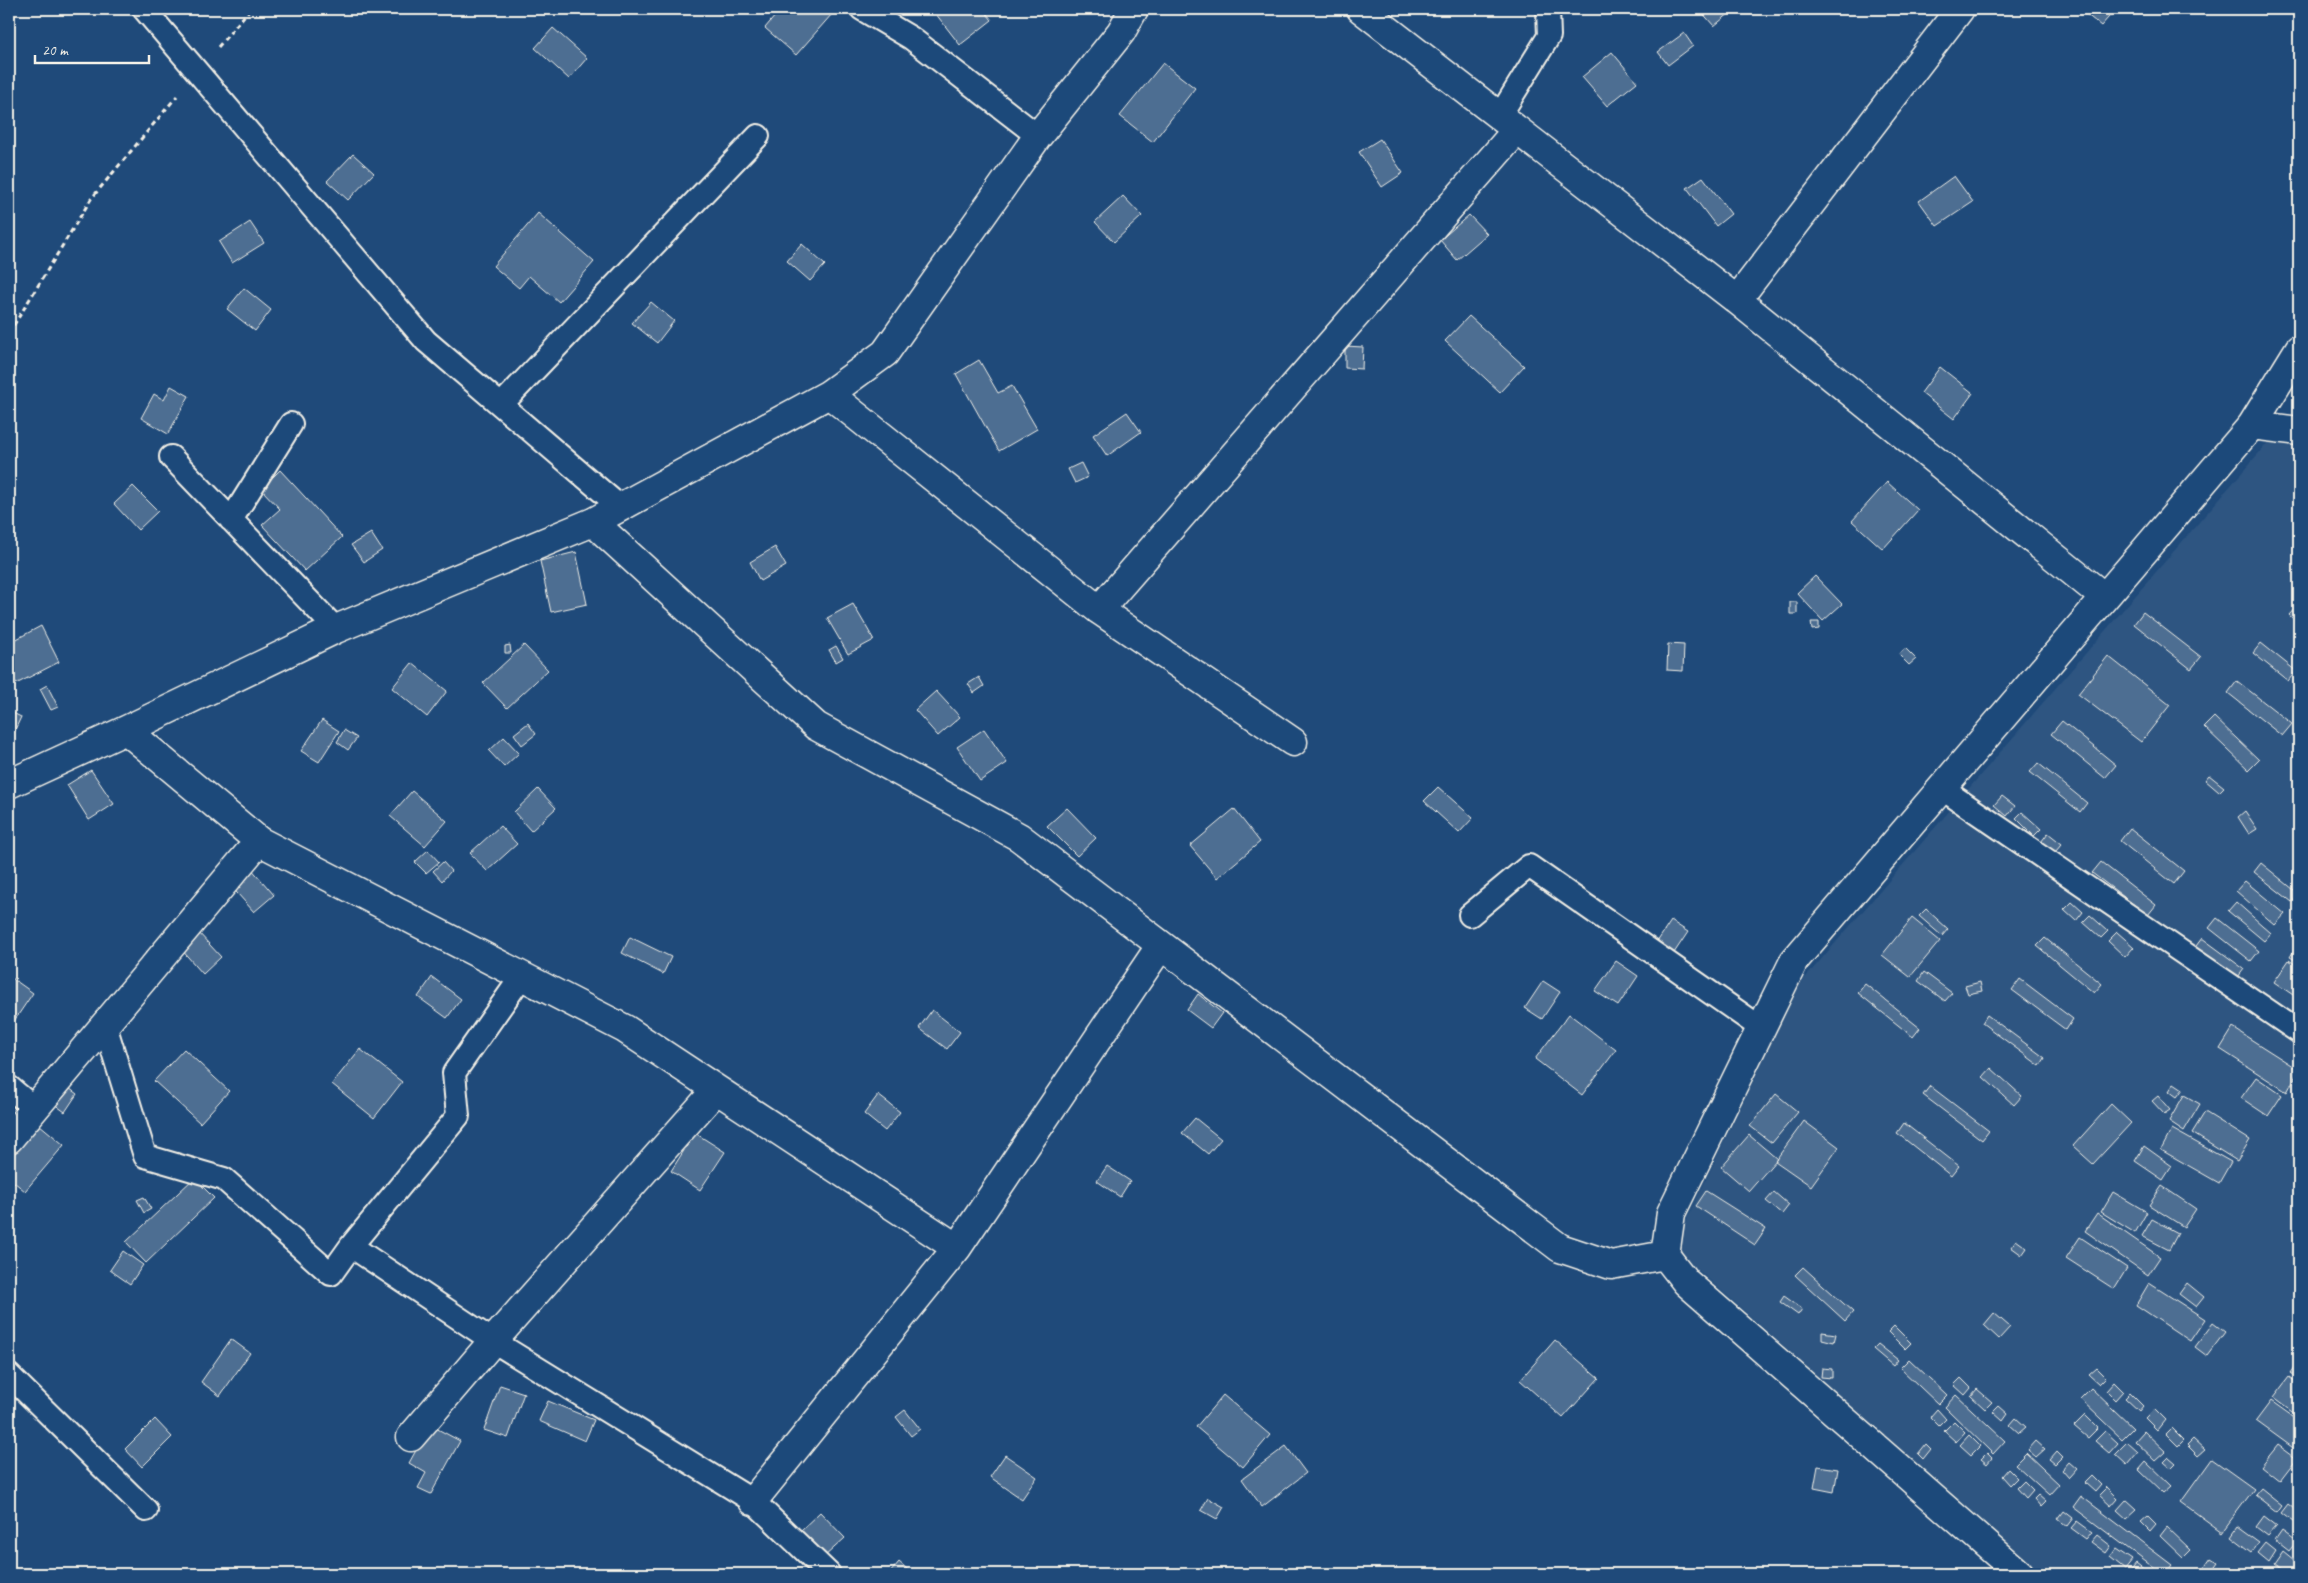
<svg xmlns="http://www.w3.org/2000/svg" width="2308" height="1583" viewBox="0 0 2308 1583" font-family="Caveat,sans-serif">
<style>
.built{fill:#2d5581}
.building{fill:#4d6e92;stroke:#f4f1e8}
.lines{fill:none;stroke-linecap:round;stroke-linejoin:round}
.lane-casing{stroke:#f4f1e8;stroke-width:26}
.street-casing{stroke:#f4f1e8;stroke-width:31}
.path{stroke:#f4f1e8;stroke-width:3;stroke-dasharray:5 4;stroke-linecap:butt}
.lane{stroke:#1f4a7a;stroke-width:22}
.street{stroke:#1f4a7a;stroke-width:28}
</style>
<rect width="100%" height="100%" fill="#1f4a7a"/>
<filter id="ink" filterUnits="userSpaceOnUse"><feTurbulence type="fractalNoise" baseFrequency=".02" numOctaves="2"/><feDisplacementMap in="SourceGraphic" scale="10" xChannelSelector="R" yChannelSelector="G"/><feConvolveMatrix kernelMatrix="1 2 1 2 8 2 1 2 1" color-interpolation-filters="sRGB"/></filter>
<g filter="url(#ink)">
<path class="built" d="M2289 418 2299 425V1574H2041L1673 1248 1799 985Z"/>
<path class="building" d="M781 9H826L832 14 796 55 765 28Z
M932 9H983L992 20 960 45Z
M1699 9H1735L1714 26Z
M2080 9H2116L2101 26Z
M553 28 587 58 569 79 535 48Z
M1684 33 1693 46 1668 65 1658 52Z
M1612 52 1637 82 1607 106 1582 77Z
M1163 63 1195 88 1153 142 1120 116Z
M1380 139 1403 173 1382 187 1359 152Z
M353 154 374 173 348 200 327 181Z
M1954 176 1973 202 1937 226 1919 201Z
M1703 177 1731 214 1716 226 1687 188Z
M1123 196 1142 216 1114 242 1095 222Z
M538 213 594 262 559 302 529 276 519 288 493 266Z
M1469 215 1487 234 1457 260 1440 240Z
M250 222 264 243 232 263 219 242Z
M802 244 825 265 810 281 787 261Z
M244 288 271 310 255 331 227 309Z
M651 302 674 321 657 343 632 323Z
M1469 316 1524 366 1500 392 1445 341Z
M1345 346 1363 347 1362 369 1345 368Z
M979 360 998 393 1012 386 1037 429 999 451 956 374Z
M1940 367 1973 393 1954 419 1921 393Z
M171 386 189 396 168 434 141 418 154 394 164 400Z
M1127 412 1141 432 1107 456 1093 435Z
M1081 463 1088 477 1075 483 1068 469Z
M280 470 342 537 305 571 262 525 280 509 261 489Z
M1887 482 1918 510 1883 549 1852 521Z
M133 486 158 511 138 530 114 504Z
M371 533 382 550 364 562 351 545Z
M775 547 786 566 760 581 750 562Z
M576 552 587 604 551 612 540 561Z
M1815 576 1842 604 1823 621 1797 593Z
M1790 602H1797V614H1790Z
M853 604 874 640 848 654 827 618Z
M2297 606 2299 608V624L2289 615Z
M2143 612 2201 657 2191 669 2134 624Z
M1811 622H1819V629L1812 630Z
M41 626 59 662 16 684 9 671V643Z
M2261 643 2296 671 2288 681 2253 653Z
M1668 644 1684 645 1683 671 1667 670Z
M510 645 511 653H505V646Z
M524 645 548 670 507 708 483 683Z
M836 646 843 658 836 662 829 650Z
M1905 648 1916 659 1909 665 1899 655Z
M2108 656 2170 705 2141 742 2078 694Z
M412 663 447 691 427 717 392 688Z
M979 677 984 686 974 693 968 684Z
M2237 681 2292 724 2282 736 2228 693Z
M47 685 58 707 51 710 40 689Z
M936 691 960 717 938 736 915 710Z
M9 711 21 717 13 734 9 732Z
M2214 717 2259 760 2249 770 2204 727Z
M322 720 339 731 319 762 301 751Z
M2062 721 2116 765 2105 778 2051 734Z
M528 723 536 734 522 745 514 734Z
M984 729 1007 763 980 781 957 747Z
M344 730 357 738 348 750 337 742Z
M504 737 519 753 504 767 489 751Z
M2038 763 2087 803 2080 812 2030 772Z
M91 770 114 804 89 820 67 785Z
M2209 775 2224 787 2219 792 2205 780Z
M1438 787 1473 818 1459 833 1424 801Z
M538 789 556 808 531 831 514 812Z
M412 791 447 821 425 846 390 816Z
M2002 796 2015 806 2007 816 1994 805Z
M1067 808 1096 838 1077 856 1047 826Z
M1234 809 1260 842 1217 878 1190 846Z
M2245 811 2257 829 2249 834 2238 817Z
M2022 812 2041 829 2034 836 2016 818Z
M500 826 517 844 487 871 470 853Z
M2130 828 2184 871 2174 884 2120 841Z
M2048 833 2062 844 2055 852 2041 842Z
M428 850 439 862 426 873 415 862Z
M443 862 451 871 442 881 433 871Z
M2101 862 2156 905 2148 915 2092 873Z
M2261 863 2299 894 2292 902 2254 872Z
M250 867 274 895 254 912 229 884Z
M2245 881 2285 914 2275 925 2236 891Z
M2072 902 2083 912 2076 921 2064 910Z
M2236 902 2271 933 2264 941 2228 911Z
M1926 909 1948 929 1942 936 1919 916Z
M2090 915 2108 931 2101 938 2083 922Z
M1912 918 1940 941 1910 977 1882 955Z
M2217 918 2259 951 2251 961 2209 928Z
M1671 921 1688 932 1668 962 1651 951Z
M198 932 221 957 203 974 180 948Z
M2117 932 2134 947 2125 957 2108 941Z
M630 937 671 957 663 974 622 953Z
M2045 938 2102 984 2094 993 2037 946Z
M2202 938 2244 969 2235 981 2193 950Z
M2299 942V962L2290 957Z
M2289 960 2299 967V999L2274 982Z
M1616 961 1638 976 1618 1006 1595 991Z
M1924 972 1952 993 1945 1001 1918 981Z
M9 976 33 993 10 1027 9 1026Z
M432 977 461 999 447 1018 418 997Z
M2020 979 2073 1019 2066 1030 2012 990Z
M1543 981 1560 992 1542 1019 1525 1008Z
M1980 982 1982 991 1968 994 1965 986Z
M1865 984 1920 1028 1913 1037 1858 993Z
M1198 994 1222 1013 1211 1028 1187 1010Z
M932 1010 960 1032 947 1049 919 1028Z
M1569 1014 1616 1050 1582 1095 1535 1059Z
M1987 1015 2045 1058 2040 1066 1982 1023Z
M2233 1028 2299 1070 2287 1092 2220 1049Z
M184 1049 229 1091 200 1123 154 1081Z
M360 1049 402 1082 374 1118 332 1084Z
M1991 1068 2022 1096 2014 1105 1983 1077Z
M2256 1077 2282 1095 2268 1116 2241 1098Z
M62 1083 77 1094 65 1112 50 1101Z
M2174 1083 2183 1089 2177 1097 2169 1091Z
M1930 1086 1989 1131 1982 1140 1923 1095Z
M1776 1094 1798 1112 1772 1143 1750 1126Z
M878 1095 900 1112 885 1131 864 1114Z
M2184 1095 2200 1104 2184 1131 2169 1121Z
M2158 1096 2170 1110 2164 1114 2152 1101Z
M2111 1104 2131 1123 2093 1164 2073 1146Z
M2205 1112 2250 1140 2237 1161 2192 1133Z
M1195 1118 1221 1139 1208 1154 1182 1133Z
M33 1119 64 1145 25 1191 9 1178V1147Z
M1804 1121 1839 1147 1811 1186 1775 1161Z
M1904 1123 1959 1166 1951 1176 1897 1133Z
M2172 1129 2231 1162 2219 1183 2161 1150Z
M695 1133 725 1152 700 1190 671 1171Z
M1749 1135 1777 1159 1749 1191 1721 1167Z
M2144 1146 2172 1166 2163 1180 2135 1161Z
M1107 1166 1130 1181 1120 1197 1097 1181Z
M194 1178 214 1198 146 1263 126 1242Z
M2162 1186 2196 1209 2184 1227 2149 1205Z
M1706 1191 1766 1229 1755 1245 1696 1206Z
M1774 1192 1789 1205 1782 1214 1766 1201Z
M2113 1192 2147 1212 2135 1233 2101 1212Z
M144 1197 151 1209 144 1213 137 1200Z
M2097 1213 2160 1257 2148 1275 2085 1231Z
M2152 1219 2178 1233 2169 1250 2142 1236Z
M2080 1237 2127 1268 2114 1289 2066 1258Z
M2016 1240 2027 1248 2022 1255 2011 1247Z
M123 1251 143 1265 130 1284 110 1270Z
M1803 1267 1853 1312 1845 1321 1795 1275Z
M2149 1283 2205 1319 2190 1341 2136 1305Z
M2187 1283 2204 1297 2196 1307 2179 1294Z
M1784 1296 1802 1309 1798 1315 1780 1302Z
M1994 1313 2010 1327 1999 1339 1984 1325Z
M2213 1323 2225 1332 2207 1356 2195 1347Z
M1894 1326 1911 1343 1905 1349 1888 1332Z
M1822 1332 1836 1334 1834 1342 1822 1339Z
M231 1339 250 1353 220 1396 201 1382Z
M1555 1340 1599 1378 1563 1418 1520 1380Z
M1878 1344 1898 1360 1893 1366 1873 1349Z
M1909 1359 1947 1395 1938 1404 1900 1368Z
M2299 1360V1380L2290 1373Z
M1822 1368 1832 1369V1378L1821 1377Z
M2097 1368 2106 1377 2099 1384 2089 1375Z
M2289 1377 2299 1384V1417L2273 1398Z
M1961 1378 1971 1388 1965 1395 1954 1385Z
M2114 1382 2123 1391 2115 1400 2106 1391Z
M500 1385 524 1393 508 1438 484 1430Z
M2091 1388 2133 1428 2122 1439 2080 1399Z
M1977 1389 1992 1402 1985 1409 1971 1396Z
M2130 1393 2143 1406 2139 1411 2125 1398Z
M1223 1395 1270 1435 1243 1467 1196 1427Z
M1956 1395 2005 1441 1993 1454 1945 1407Z
M548 1401 594 1420 585 1441 539 1421Z
M2271 1401 2299 1421V1447L2296 1450 2256 1421Z
M1999 1406 2008 1414 2003 1421 1993 1412Z
M1937 1409 1946 1419 1939 1426 1930 1417Z
M2154 1409 2165 1420 2157 1430 2145 1418Z
M905 1410 920 1429 911 1436 896 1417Z
M2085 1415 2098 1428 2088 1438 2074 1426Z
M2016 1418 2026 1427 2019 1433 2010 1425Z
M155 1419 172 1437 142 1467 125 1449Z
M1954 1421 1965 1432 1956 1442 1944 1431Z
M430 1425 460 1441 431 1494 418 1488 426 1473 409 1463Z
M2172 1428 2184 1440 2178 1446 2166 1434Z
M2105 1431 2118 1443 2109 1453 2095 1441Z
M2144 1431 2166 1452 2156 1461 2135 1441Z
M1969 1435 1980 1446 1971 1455 1960 1445Z
M2193 1439 2205 1450 2198 1456 2187 1445Z
M2036 1441 2045 1449 2036 1457 2028 1450Z
M2127 1442 2138 1452 2127 1465 2115 1454Z
M1926 1444 1931 1449 1923 1459 1918 1454Z
M2278 1445 2297 1459 2280 1481 2261 1466Z
M1286 1446 1306 1473 1262 1507 1242 1479Z
M2056 1451 2062 1457 2055 1464 2049 1459Z
M1987 1453 1992 1458 1987 1464 1981 1459Z
M2026 1453 2059 1484 2049 1495 2015 1464Z
M1005 1455 1037 1477 1022 1499 990 1477Z
M2169 1457 2176 1463 2171 1468 2164 1462Z
M2212 1459 2254 1489 2222 1532 2181 1502Z
M2069 1462 2077 1469 2069 1478 2062 1470Z
M2146 1462 2171 1486 2163 1493 2139 1470Z
M1818 1466 1838 1469 1834 1492 1814 1488Z
M2008 1469 2017 1478 2010 1485 2002 1476Z
M2092 1476 2101 1485 2095 1492 2085 1483Z
M2024 1481 2033 1490 2026 1498 2017 1488Z
M2107 1487 2118 1498 2111 1506 2099 1495Z
M2261 1488 2282 1505 2277 1512 2255 1495Z
M2038 1495 2046 1502 2041 1507 2034 1499Z
M2081 1496 2172 1565 2165 1574H2162L2073 1507Z
M1208 1498 1224 1507 1217 1519 1201 1510Z
M2126 1500 2137 1510 2127 1519 2117 1510Z
M2288 1504 2299 1513V1522L2297 1525 2281 1513Z
M2064 1511 2073 1518 2067 1526 2058 1519Z
M820 1512 845 1538 824 1557 800 1531Z
M2148 1516 2156 1524 2150 1531 2141 1522Z
M2264 1516 2277 1526 2268 1536 2256 1527Z
M2077 1521 2092 1532 2086 1539 2071 1528Z
M2237 1526 2259 1542 2251 1552 2230 1536Z
M2167 1527 2191 1550 2183 1558 2160 1536Z
M2282 1531 2297 1542 2289 1552 2275 1541Z
M2097 1535 2111 1546 2106 1553 2091 1542Z
M2265 1543 2275 1551 2268 1562 2257 1553Z
M2116 1549 2132 1560 2125 1569 2110 1557Z
M2282 1552 2298 1565 2292 1574H2285L2273 1565Z
M2211 1558 2219 1563 2211 1574H2204L2201 1572Z
M899 1562 913 1574H889Z
M2136 1563 2150 1574H2134L2130 1571Z"/>
<g class="lines">
<g class="lane-casing">
<path id="lane" d="M144 9 426 341 619 506
M862 9 911 38 1038 136
M1499 117 1549 36 1548 9
M501 405 758 136
M171 457 336 629
M231 520 291 424
M1941 788 2299 1032
M1470 915 1529 866 1761 1028
M105 1025 145 1156 224 1179 331 1274 351 1246 458 1116 454 1073 522 976
M9 1087 34 1108
M351 1246 493 1341 753 1501 829 1574
M9 1375 146 1510"/>
</g>
<g class="street-casing">
<path id="street" d="M1361 9 1737 300 2104 597
M1737 300 1960 9
M829 394 1099 610 1293 742
M2252 425 2299 431
M593 522 816 726 1019 837 1560 1248 1611 1265 1665 1255
M1099 610 1516 131
M126 730 259 841 625 1029 957 1248
M9 784 126 730 336 629 593 522 829 394 885 353 1038 136 1121 32 1134 9
M9 1139 259 841
M411 1437 493 1341 716 1090
M753 1501 957 1248 1161 945
M2020 1574 1686 1282 1665 1255 1671 1213 1794 961 2252 425 2299 349"/>
</g>
<path class="path" d="M218 47 250 9
M9 333 91 199 177 96"/>
<use href="#lane" class="lane"/>
<use href="#street" class="street"/>
</g>
</g>
<rect width="2308" height="1583" fill="none" stroke="#1f4a7a" stroke-width="30"/>
<rect x="15" y="15" width="2278" height="1553" fill="none" stroke="#f4f1e8" stroke-width="2" filter="url(#ink)"/>
<path d="M35 55v8h114v-8" fill="none" stroke="#f4f1e8" stroke-width="2.5"/>
<text x="42" y="55" font-size="15" fill="#f4f1e8" stroke="#1f4a7a" stroke-width="4" paint-order="stroke">20 m</text>
</svg>
